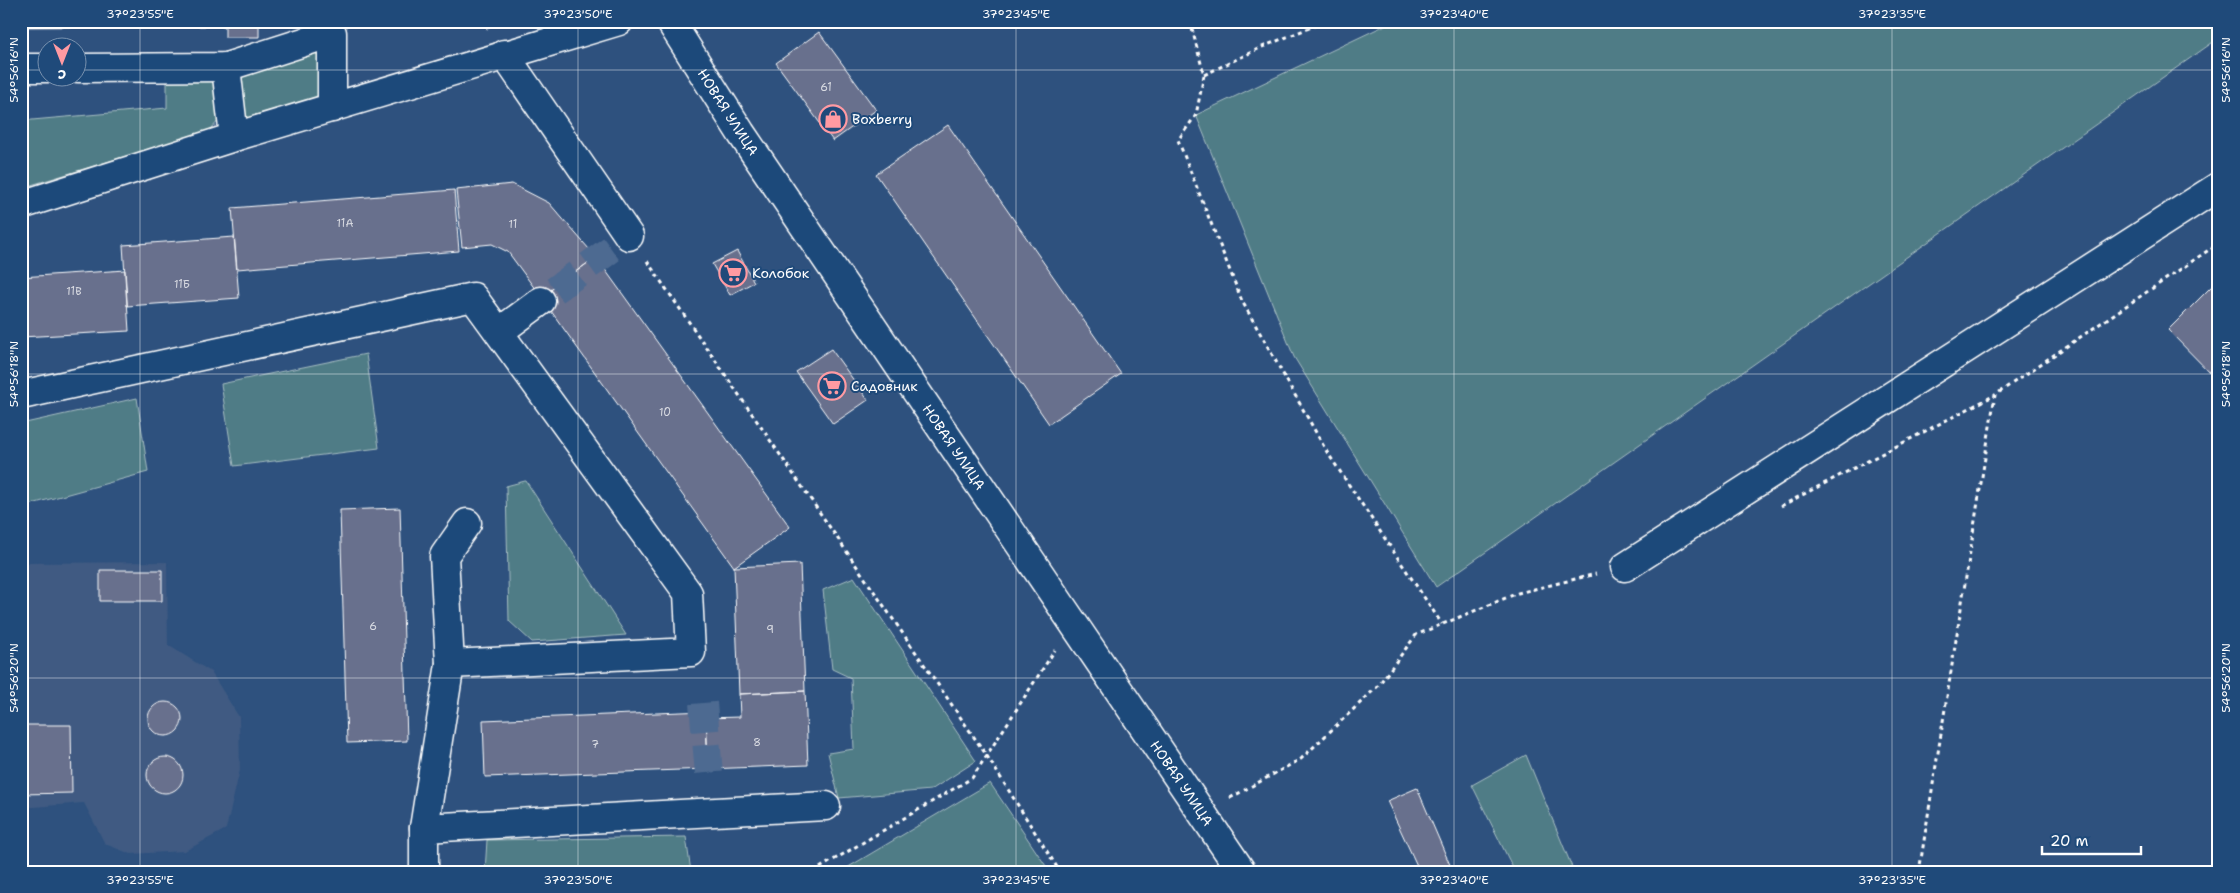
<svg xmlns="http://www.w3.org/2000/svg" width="2240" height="893" viewBox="0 0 2240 893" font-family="'Shantell Sans',sans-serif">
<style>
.built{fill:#3f5a82}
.green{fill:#4f7c86;stroke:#a7bec2}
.building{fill:#686f8d;stroke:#fff}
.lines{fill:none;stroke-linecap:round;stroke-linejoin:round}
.minor-tunnel{stroke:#4d6b91;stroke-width:28;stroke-dasharray:28 14;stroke-linecap:butt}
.minor-casing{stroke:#fff;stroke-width:31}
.path{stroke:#fff;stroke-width:3;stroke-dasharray:4 4;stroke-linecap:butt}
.minor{stroke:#1f4a7a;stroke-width:28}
.ticks{fill:none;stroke:#fff;stroke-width:1;stroke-opacity:0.45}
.labels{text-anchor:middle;stroke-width:4;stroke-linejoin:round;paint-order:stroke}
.number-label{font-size:11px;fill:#d9dbe2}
.street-label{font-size:14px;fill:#fff;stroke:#1f4a7a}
.poi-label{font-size:14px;fill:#fff;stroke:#1f4a7a;text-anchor:start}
.neatline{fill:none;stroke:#fff;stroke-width:2}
.ticks-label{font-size:12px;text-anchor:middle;fill:#fff}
</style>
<rect width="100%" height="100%" fill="#2e517e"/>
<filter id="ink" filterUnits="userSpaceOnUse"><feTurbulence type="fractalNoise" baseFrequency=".02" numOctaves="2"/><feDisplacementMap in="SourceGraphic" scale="10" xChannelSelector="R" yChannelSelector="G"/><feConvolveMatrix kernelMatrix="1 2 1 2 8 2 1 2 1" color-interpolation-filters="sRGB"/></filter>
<g filter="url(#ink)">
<path class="built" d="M167 562 168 645 211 672 239 717 240 770 226 829 185 851 131 854 105 844 84 803 21 808V563Z"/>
<path class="green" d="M1394 21H2219V38L1436 587 1294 357 1196 115Z
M318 43 325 95 242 121 234 74Z
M216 78 223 116 209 131 21 188V121L167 108V80Z
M366 354 379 448 234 466 221 384Z
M137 398 148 472 21 507V424Z
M525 481H526L626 635 532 642 509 621 506 486Z
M854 577 976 761 931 790 839 798 828 753 854 749 851 678 832 669 823 590Z
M1526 755 1574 872H1515L1472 785Z
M990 783 1050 872H840Z
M686 837 691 872H485L487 840Z"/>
<path class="building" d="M21 21H214V26L21 27Z
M214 21H312V23H259V37H225V26H214Z
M1248 21H1271L1250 28Z
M819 32 876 110 833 141 776 63Z
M948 125 1121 374 1049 424 876 174Z
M512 184 549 203 596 257 541 297 508 252 492 244 462 247 456 190Z
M454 190 459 251 237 269 232 208Z
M234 237 239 298 127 306 123 245Z
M737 251 754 282 730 295 712 264Z
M596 257 790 527 734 567 541 297Z
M125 270 129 331 21 337V277Z
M2219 279V382L2168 330Z
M831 349 868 400 833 424 796 372Z
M400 508 407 741 347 743 340 510Z
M800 564 805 691 739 694 734 567Z
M100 570H162V601H100Z
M805 691 808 765 708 769 706 718 740 717 739 694Z
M148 719a17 17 0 1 1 34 0a17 17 0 1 1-34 0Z
M706 711 708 769 485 777 483 720Z
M21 725H71L72 793 21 794Z
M147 775a18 18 0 1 1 36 0a18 18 0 1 1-36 0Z
M1417 788 1453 872H1420L1387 801Z"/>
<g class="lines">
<path class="minor-tunnel" d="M521 315 629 236
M703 703 709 774"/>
<g class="minor-casing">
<g id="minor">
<path id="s1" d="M670 21 741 133 1242 872"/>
<path d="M504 54 629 236"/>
<path d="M226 67 234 137"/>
<path d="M21 68H48"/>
<path d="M78 68 226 67 332 33V108"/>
<path d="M21 205 234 137 619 21"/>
<path d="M499 332 541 301"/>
<path d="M21 395 473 297 688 593 691 652 450 664 424 828"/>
<path d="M1625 567 2219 186"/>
<path d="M450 664 444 556 467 523"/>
<path d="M424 872V828L826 806"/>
</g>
</g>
<path class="path" d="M483 21 488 29
M1190 21 1204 75 1260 48 1326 21
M1204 75 1196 115 1178 140 1242 301 1327 452 1442 624
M647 261 987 756 1060 872
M1781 506 1995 395
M1230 798 1301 759 1377 687 1416 635 1518 593 1596 574
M813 872 972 778 1055 650
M1919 872 1995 395 2219 243"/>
<use href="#minor" class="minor"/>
</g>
</g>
<path class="ticks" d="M140 21V872M578 21V872M1016 21V872M1454 21V872M1892 21V872M21 70H48M78 70H2219M21 374H2219M21 678H2219"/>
<defs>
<g id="shop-ring" transform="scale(1.4375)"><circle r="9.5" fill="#1f4a7a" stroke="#ff9aa2" stroke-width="1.5"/><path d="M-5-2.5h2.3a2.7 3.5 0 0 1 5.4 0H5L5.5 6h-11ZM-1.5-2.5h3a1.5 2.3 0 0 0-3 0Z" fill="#ff9aa2"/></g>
<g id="supermarket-ring" transform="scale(1.4375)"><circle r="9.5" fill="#1f4a7a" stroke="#ff9aa2" stroke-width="1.5"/><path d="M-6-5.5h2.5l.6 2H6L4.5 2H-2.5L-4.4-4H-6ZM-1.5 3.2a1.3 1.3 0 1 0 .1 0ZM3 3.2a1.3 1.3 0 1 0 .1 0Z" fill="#ff9aa2"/></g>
</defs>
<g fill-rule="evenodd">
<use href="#shop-ring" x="833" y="119"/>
<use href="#supermarket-ring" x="733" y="273"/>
<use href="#supermarket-ring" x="832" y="386"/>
</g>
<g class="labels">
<g class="number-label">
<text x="826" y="91">61</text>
<text x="345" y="227">11А</text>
<text x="513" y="228">11</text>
<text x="182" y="288">11Б</text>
<text x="74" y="295">11В</text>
<text x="665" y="416">10</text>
<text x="373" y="630">6</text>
<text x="770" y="633">9</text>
<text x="757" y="746">8</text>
<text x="595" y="748">7</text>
</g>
<g class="street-label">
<text dy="5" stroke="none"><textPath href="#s1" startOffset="108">НОВАЯ УЛИЦА</textPath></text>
<text dy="5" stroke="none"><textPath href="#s1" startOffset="512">НОВАЯ УЛИЦА</textPath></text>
<text dy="5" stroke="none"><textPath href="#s1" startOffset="918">НОВАЯ УЛИЦА</textPath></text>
</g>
<g class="poi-label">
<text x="852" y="124">Boxberry</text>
<text x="752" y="278">Колобок</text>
<text x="851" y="391">Садовник</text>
</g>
</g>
<rect width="2240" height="893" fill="none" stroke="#1f4a7a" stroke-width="55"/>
<g transform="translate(62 62) rotate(180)"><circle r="24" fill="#1f4a7a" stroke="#7992af"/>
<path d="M0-4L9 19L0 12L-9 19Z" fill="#ff9aa2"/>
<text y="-8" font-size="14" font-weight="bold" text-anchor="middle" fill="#ffffff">С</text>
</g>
<path d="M2042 846v8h99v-8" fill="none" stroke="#ffffff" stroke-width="2.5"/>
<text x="2050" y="846" font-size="15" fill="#ffffff" stroke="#1f4a7a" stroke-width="4" paint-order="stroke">20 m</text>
<rect x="28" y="28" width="2184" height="838" class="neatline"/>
<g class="ticks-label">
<text x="140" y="18">37°23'55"E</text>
<text x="578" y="18">37°23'50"E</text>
<text x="1016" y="18">37°23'45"E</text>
<text x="1454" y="18">37°23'40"E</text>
<text x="1892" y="18">37°23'35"E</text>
<text transform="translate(2226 70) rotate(-90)" y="4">54°56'16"N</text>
<text transform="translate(14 70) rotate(-90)" y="4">54°56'16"N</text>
<text transform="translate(2226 374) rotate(-90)" y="4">54°56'18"N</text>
<text transform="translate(14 374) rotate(-90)" y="4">54°56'18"N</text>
<text transform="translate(2226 678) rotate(-90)" y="4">54°56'20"N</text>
<text transform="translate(14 678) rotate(-90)" y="4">54°56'20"N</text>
<text x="140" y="884">37°23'55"E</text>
<text x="578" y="884">37°23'50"E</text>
<text x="1016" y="884">37°23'45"E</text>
<text x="1454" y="884">37°23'40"E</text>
<text x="1892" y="884">37°23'35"E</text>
</g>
</svg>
